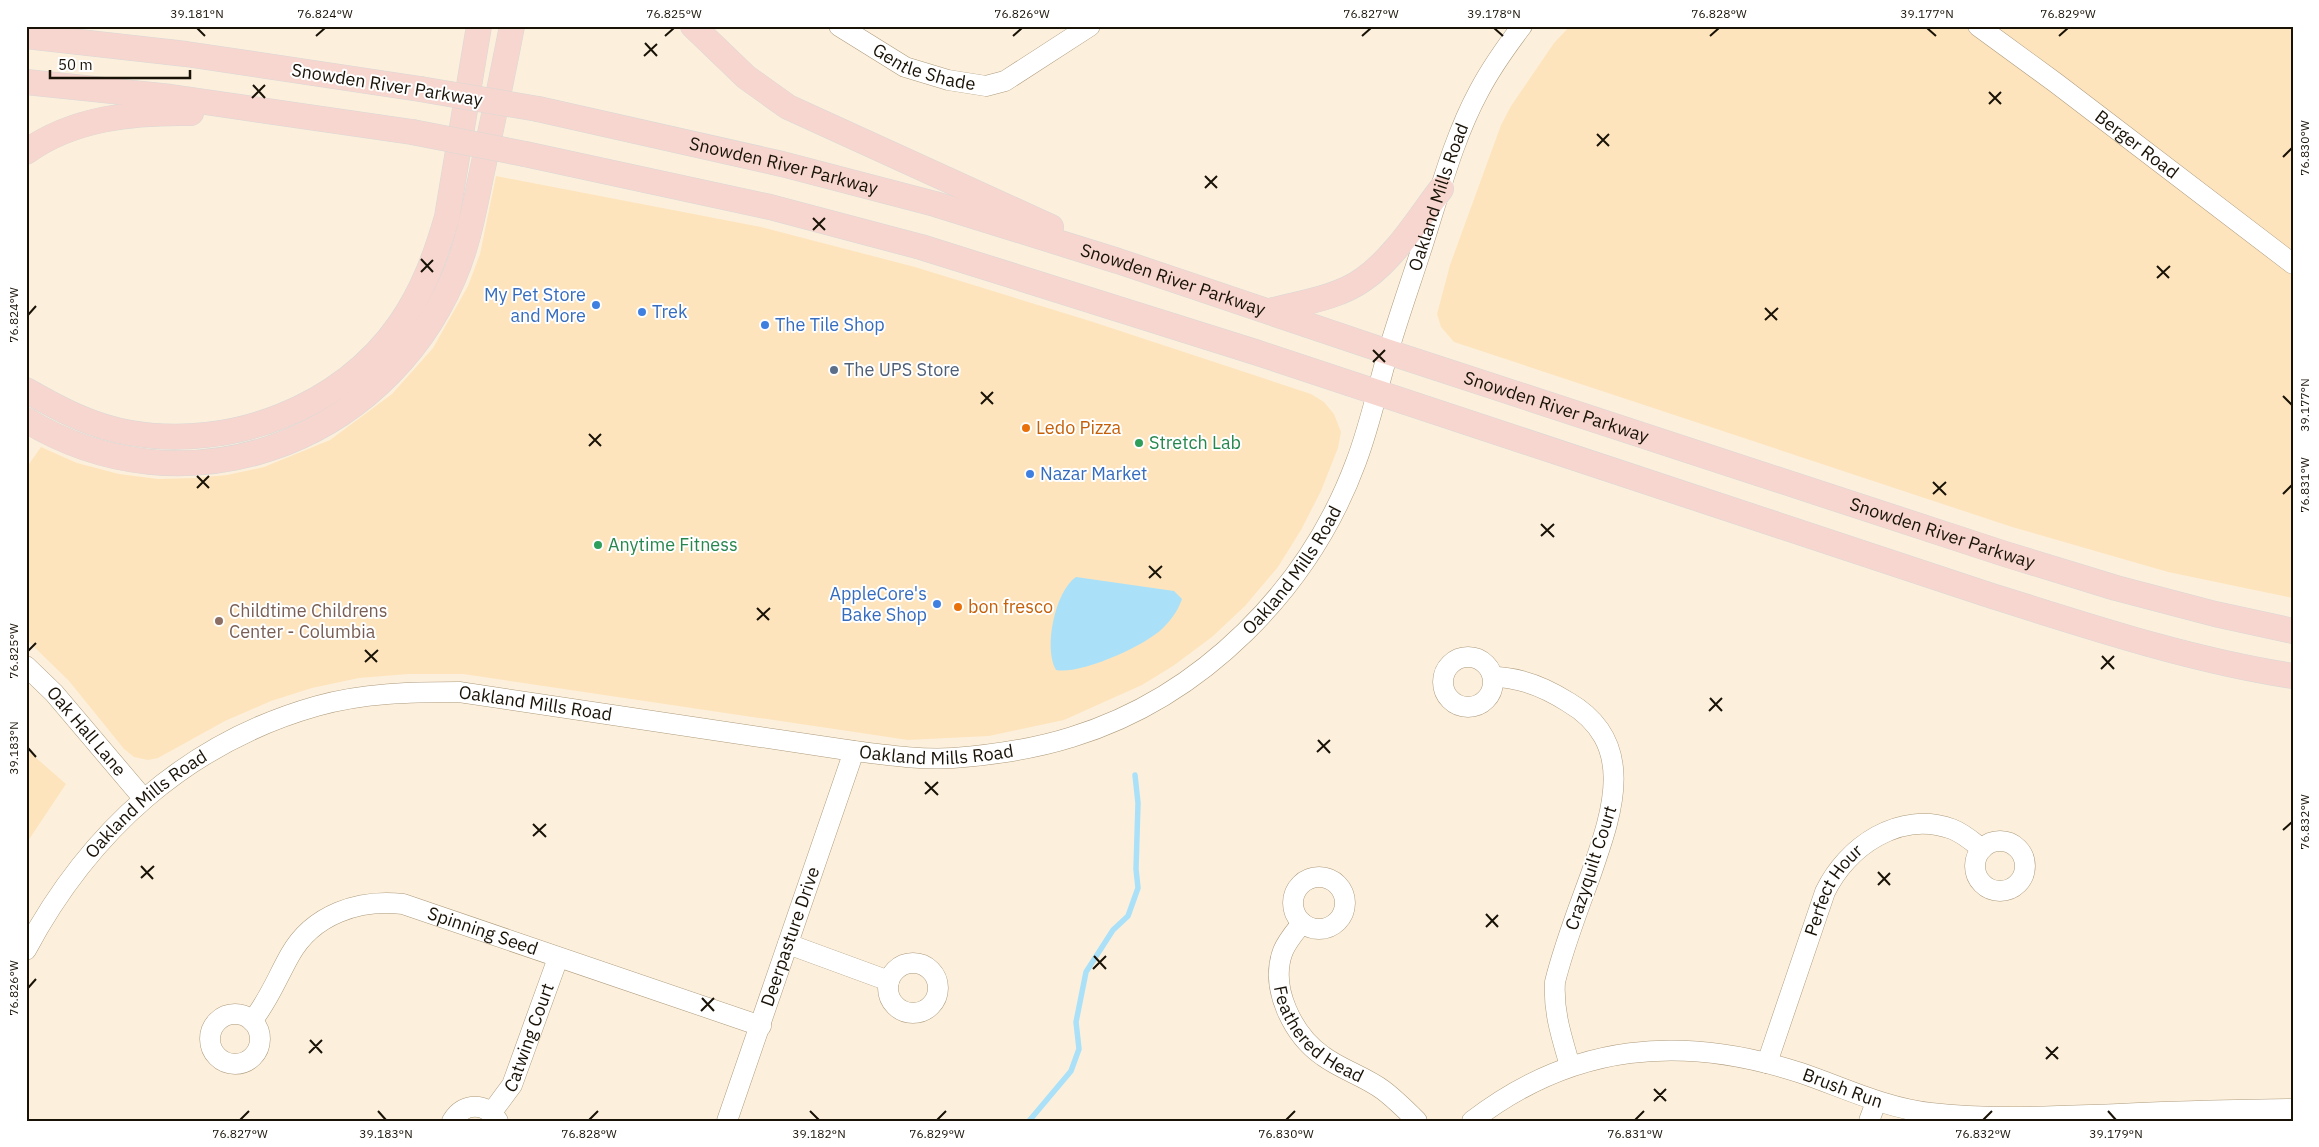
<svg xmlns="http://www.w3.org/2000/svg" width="2319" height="1147" viewBox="0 0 2319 1147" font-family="'IBM Plex Sans',sans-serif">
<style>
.built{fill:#fde4bd}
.water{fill:#aae1f9}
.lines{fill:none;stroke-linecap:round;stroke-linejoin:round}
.stream{stroke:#aae1f9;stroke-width:5.5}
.minor-casing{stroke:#ae9b7c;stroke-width:21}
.major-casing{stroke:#dad9d7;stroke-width:26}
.minor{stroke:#fff;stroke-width:20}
.major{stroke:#f6d6ce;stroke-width:25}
.major-bridge-casing{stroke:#dad9d7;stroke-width:26;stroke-linecap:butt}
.major-bridge{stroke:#f6d6ce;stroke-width:25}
.ticks{fill:none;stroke:#191207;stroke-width:2}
.shop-dot{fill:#3f7fe0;stroke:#fff;stroke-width:2}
.service-dot{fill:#5c6f8a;stroke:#fff;stroke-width:2}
.food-dot{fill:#e8710a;stroke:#fff;stroke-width:2}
.leisure-dot{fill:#2e9e5b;stroke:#fff;stroke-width:2}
.education-dot{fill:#8d6e63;stroke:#fff;stroke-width:2}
.labels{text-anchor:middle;stroke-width:4;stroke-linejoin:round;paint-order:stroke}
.street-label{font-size:18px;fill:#191207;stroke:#fff}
.shop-label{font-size:18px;fill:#366cbe;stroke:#fff;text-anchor:start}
.service-label{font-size:18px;fill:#4e5e75;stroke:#fff;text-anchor:start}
.food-label{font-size:18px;fill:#c56008;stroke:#fff;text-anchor:start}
.leisure-label{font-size:18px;fill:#27864d;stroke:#fff;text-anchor:start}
.education-label{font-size:18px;fill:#785e54;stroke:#fff;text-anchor:start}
.neatline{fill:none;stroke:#191207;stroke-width:2}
.ticks-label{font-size:12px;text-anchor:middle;fill:#191207}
</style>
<rect width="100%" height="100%" fill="#fcf0dd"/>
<path class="built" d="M1570 26H2293V598L2168 572 2012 527 1454 342 1441 327 1437 314 1450 265 1501 125 1511 106 1554 43Z
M496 176 761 227 915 267 1090 321 1311 394 1324 402 1334 414 1341 432 1338 448 1321 491 1301 530 1278 567 1245 606 1212 637 1173 666 1142 685 1064 720 989 736 908 740 463 674H409L359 678 312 688 271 701 225 721 158 758 148 760 134 757 124 749 69 681 26 639V468L41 447 77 463 119 474 158 479 194 478 227 475 264 467 330 440 392 394 433 348 468 286 480 254Z
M26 749 66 784 26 844Z"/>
<path class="water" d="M1076 577 1174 591 1182 599C1178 610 1172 619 1163 628 1145 646 1080 675 1056 670 1043 649 1055 591 1076 577Z"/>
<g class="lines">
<path class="stream" d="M1029 1121 1071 1071 1079 1049 1076 1022 1086 972 1113 930 1128 916 1138 888 1136 869 1138 803 1135 775"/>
<g class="minor-casing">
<g id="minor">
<path id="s1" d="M839 26 905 67 948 80 986 86 1005 81 1090 26"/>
<path id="s2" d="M1978 26 2056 83 2293 264"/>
<circle cx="1468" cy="682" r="25"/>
<path id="s3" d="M26 666 54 693 143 798"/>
<path d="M1493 677C1519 677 1546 688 1568 702 1638 743 1612 813 1591 874 1578 910 1564 945 1555 982 1553 1012 1562 1038 1570 1066"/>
<circle cx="2000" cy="866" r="25"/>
<circle cx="1319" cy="903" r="26"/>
<path id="s4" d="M1302 923C1295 932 1287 941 1283 951 1269 988 1293 1035 1323 1056 1342 1070 1364 1076 1383 1090 1395 1099 1406 1110 1417 1121"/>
<path d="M788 944 889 981"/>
<path id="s5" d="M26 950C89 832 186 743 317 706 363 693 411 692 459 692L854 751C886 755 920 760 953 758 992 755 1034 749 1072 737 1202 697 1309 589 1356 462 1369 428 1377 391 1387 356 1398 318 1412 279 1424 241 1440 191 1454 137 1479 91 1491 68 1506 47 1522 26"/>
<circle cx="913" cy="988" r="25"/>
<circle cx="235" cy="1039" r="25"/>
<path id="s6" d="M252 1021C269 1000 277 978 290 955 313 914 359 899 403 904L761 1026"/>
<path id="s7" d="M1767 1063 1825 892C1847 846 1900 810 1952 829 1963 833 1973 842 1982 849"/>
<path id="s8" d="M492 1112 512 1085 558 958"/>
<path d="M452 1121C464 1102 486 1102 498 1121"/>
<path id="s9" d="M727 1121 854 751"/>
<path id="s10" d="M1472 1121C1573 1043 1682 1034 1801 1073 1845 1088 1885 1108 1931 1113 1993 1120 2056 1116 2118 1114 2176 1111 2235 1110 2293 1109"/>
<path d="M1869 1121 1876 1102"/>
</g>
</g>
<g class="major-casing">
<g id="major">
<path d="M693 26 746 77 788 107 1051 227"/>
<path d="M26 36 186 54 420 89"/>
<path d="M26 82 171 97 412 132"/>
<path id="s11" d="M538 109 782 164 935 204 1118 261 1388 352 2005 554 2116 588 2215 614 2293 631"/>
<path d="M26 152C73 118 134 112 191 113"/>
<path d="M525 154 770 207 921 247 1255 352 1989 595C2088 626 2189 660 2293 676"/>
<path d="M1270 311C1300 303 1338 298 1364 279 1395 257 1418 219 1441 189"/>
<path d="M26 390C59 409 93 427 131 433 230 450 342 408 400 324 423 291 436 255 447 217L479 26"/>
<path d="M26 420C184 516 381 445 453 279 469 243 475 204 483 167 493 120 503 73 512 26"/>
</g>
</g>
<use href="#minor" class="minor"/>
<use href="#major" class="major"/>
<g class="major-bridge-casing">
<path id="major-bridge" d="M420 89 538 109
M412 132 525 154"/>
</g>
<use href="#major-bridge" class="major-bridge"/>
</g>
<path class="ticks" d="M197 28 205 36M1494 28 1503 36M1927 28 1936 36M316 36 325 28M665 36 674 28M1013 36 1022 28M1362 36 1371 28M1710 36 1719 28M2059 36 2068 28M645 43 657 56M644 56 657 44M253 85 265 98M1989 92 2001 104M252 98 265 85M1989 104 2001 92M1597 134 1609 146M1597 146 1609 134M2283 157 2292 148M1205 176 1217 188M1205 188 1217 176M813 218 825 230M813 230 825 218M421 259 433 272M2157 266 2169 278M421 272 433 260M2157 278 2170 266M1765 308 1777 320M28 315 36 306M1765 320 1778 308M1373 350 1385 362M1373 362 1385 350M981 392 993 404M2283 396 2292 405M981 404 993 392M589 434 601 446M589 446 601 434M197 476 209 488M1933 482 1946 495M197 488 209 476M1933 494 1946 482M2283 494 2292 485M1541 524 1554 537M1541 536 1554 524M1149 566 1161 578M1149 578 1162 566M757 608 769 620M757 620 770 608M365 650 377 662M28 651 36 643M2102 656 2114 669M365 662 378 650M2101 669 2114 656M1710 698 1722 711M1709 711 1722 698M1318 740 1330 753M28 748 36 757M1317 752 1330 740M925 782 938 795M925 794 938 782M533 824 546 837M2283 830 2292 822M533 836 546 824M141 866 153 879M1878 872 1890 885M141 878 154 866M1878 885 1890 873M1486 914 1498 927M1486 927 1498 915M1094 956 1106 969M1093 969 1106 956M28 988 36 979M702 998 714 1011M701 1011 714 998M310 1040 322 1053M2046 1047 2058 1059M309 1053 322 1040M2046 1059 2058 1047M1654 1089 1666 1101M1654 1101 1666 1089M378 1111 386 1120M810 1111 819 1120M2108 1111 2116 1120M240 1120 249 1111M589 1120 598 1111M937 1120 946 1111M1286 1120 1295 1111M1635 1120 1644 1111M1983 1120 1992 1111"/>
<g class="shop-dot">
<circle cx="596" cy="305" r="5"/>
<circle cx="642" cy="312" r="5"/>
<circle cx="765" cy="325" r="5"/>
<circle cx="1030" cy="474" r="5"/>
<circle cx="937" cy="604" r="5"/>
</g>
<circle class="service-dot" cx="834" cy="370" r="5"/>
<g class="food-dot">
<circle cx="1026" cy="428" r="5"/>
<circle cx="958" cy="607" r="5"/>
</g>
<g class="leisure-dot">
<circle cx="1139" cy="443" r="5"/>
<circle cx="598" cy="545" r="5"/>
</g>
<circle class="education-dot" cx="219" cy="621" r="5"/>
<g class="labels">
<g class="street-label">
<text dy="6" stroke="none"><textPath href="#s1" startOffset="96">Gentle Shade</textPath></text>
<text transform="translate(387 85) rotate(9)" y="6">Snowden River Parkway</text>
<text dy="6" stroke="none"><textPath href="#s2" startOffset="198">Berger Road</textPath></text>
<text dy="6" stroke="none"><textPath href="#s11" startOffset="252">Snowden River Parkway</textPath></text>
<text dy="6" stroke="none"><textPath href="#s5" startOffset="1840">Oakland Mills Road</textPath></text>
<text dy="6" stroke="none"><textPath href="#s11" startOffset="658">Snowden River Parkway</textPath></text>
<text dy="6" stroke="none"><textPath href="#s11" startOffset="1062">Snowden River Parkway</textPath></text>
<text dy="6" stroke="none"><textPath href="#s11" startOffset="1468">Snowden River Parkway</textPath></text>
<text dy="6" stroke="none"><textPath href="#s5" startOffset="1436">Oakland Mills Road</textPath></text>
<text dy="6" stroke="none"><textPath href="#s5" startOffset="611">Oakland Mills Road</textPath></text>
<text dy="6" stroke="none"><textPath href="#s3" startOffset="89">Oak Hall Lane</textPath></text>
<text dy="6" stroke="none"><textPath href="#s5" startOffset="1016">Oakland Mills Road</textPath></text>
<text dy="6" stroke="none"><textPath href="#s5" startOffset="191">Oakland Mills Road</textPath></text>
<text transform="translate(1591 868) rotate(-72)" y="6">Crazyquilt Court</text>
<text dy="6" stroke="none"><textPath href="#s7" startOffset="186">Perfect Hour</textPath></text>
<text dy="6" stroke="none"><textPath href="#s6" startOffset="292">Spinning Seed</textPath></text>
<text dy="6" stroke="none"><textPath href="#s9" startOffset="195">Deerpasture Drive</textPath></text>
<text dy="6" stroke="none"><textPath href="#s4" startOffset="134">Feathered Head</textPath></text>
<text dy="6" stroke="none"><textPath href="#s8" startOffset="84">Catwing Court</textPath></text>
<text dy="6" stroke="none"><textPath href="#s10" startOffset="392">Brush Run</textPath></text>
</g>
<g class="shop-label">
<text x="586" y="301" text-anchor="end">My Pet Store<tspan x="586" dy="21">and More</tspan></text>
<text x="652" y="318">Trek</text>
<text x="775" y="331">The Tile Shop</text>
<text x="1040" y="480">Nazar Market</text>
<text x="927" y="600" text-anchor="end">AppleCore's<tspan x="927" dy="21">Bake Shop</tspan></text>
</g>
<g class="service-label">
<text x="844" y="376">The UPS Store</text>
</g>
<g class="food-label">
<text x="1036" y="434">Ledo Pizza</text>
<text x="968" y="613">bon fresco</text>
</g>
<g class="leisure-label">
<text x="1149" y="449">Stretch Lab</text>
<text x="608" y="551">Anytime Fitness</text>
</g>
<g class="education-label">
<text x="229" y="617">Childtime Childrens<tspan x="229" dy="21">Center - Columbia</tspan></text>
</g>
</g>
<rect width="2319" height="1147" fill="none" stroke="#ffffff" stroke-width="55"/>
<path d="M50 70v8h140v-8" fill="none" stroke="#191207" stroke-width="2.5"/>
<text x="58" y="70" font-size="15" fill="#191207" stroke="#ffffff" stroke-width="4" paint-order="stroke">50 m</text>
<rect x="28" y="28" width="2264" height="1092" class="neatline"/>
<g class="ticks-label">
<text x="197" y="18">39.181°N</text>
<text x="325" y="18">76.824°W</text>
<text x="674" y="18">76.825°W</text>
<text x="1022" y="18">76.826°W</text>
<text x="1371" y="18">76.827°W</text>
<text x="1494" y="18">39.178°N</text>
<text x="1719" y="18">76.828°W</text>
<text x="1927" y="18">39.177°N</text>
<text x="2068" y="18">76.829°W</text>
<text transform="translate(2305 148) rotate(-90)" y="4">76.830°W</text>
<text transform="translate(14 315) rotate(-90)" y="4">76.824°W</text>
<text transform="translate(2305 405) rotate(-90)" y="4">39.177°N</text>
<text transform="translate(2305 485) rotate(-90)" y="4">76.831°W</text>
<text transform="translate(14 651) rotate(-90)" y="4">76.825°W</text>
<text transform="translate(14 748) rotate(-90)" y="4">39.183°N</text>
<text transform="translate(2305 822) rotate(-90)" y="4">76.832°W</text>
<text transform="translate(14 988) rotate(-90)" y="4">76.826°W</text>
<text x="240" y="1138">76.827°W</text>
<text x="386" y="1138">39.183°N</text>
<text x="589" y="1138">76.828°W</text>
<text x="819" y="1138">39.182°N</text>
<text x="937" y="1138">76.829°W</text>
<text x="1286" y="1138">76.830°W</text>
<text x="1635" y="1138">76.831°W</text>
<text x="1983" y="1138">76.832°W</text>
<text x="2116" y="1138">39.179°N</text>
</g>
</svg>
